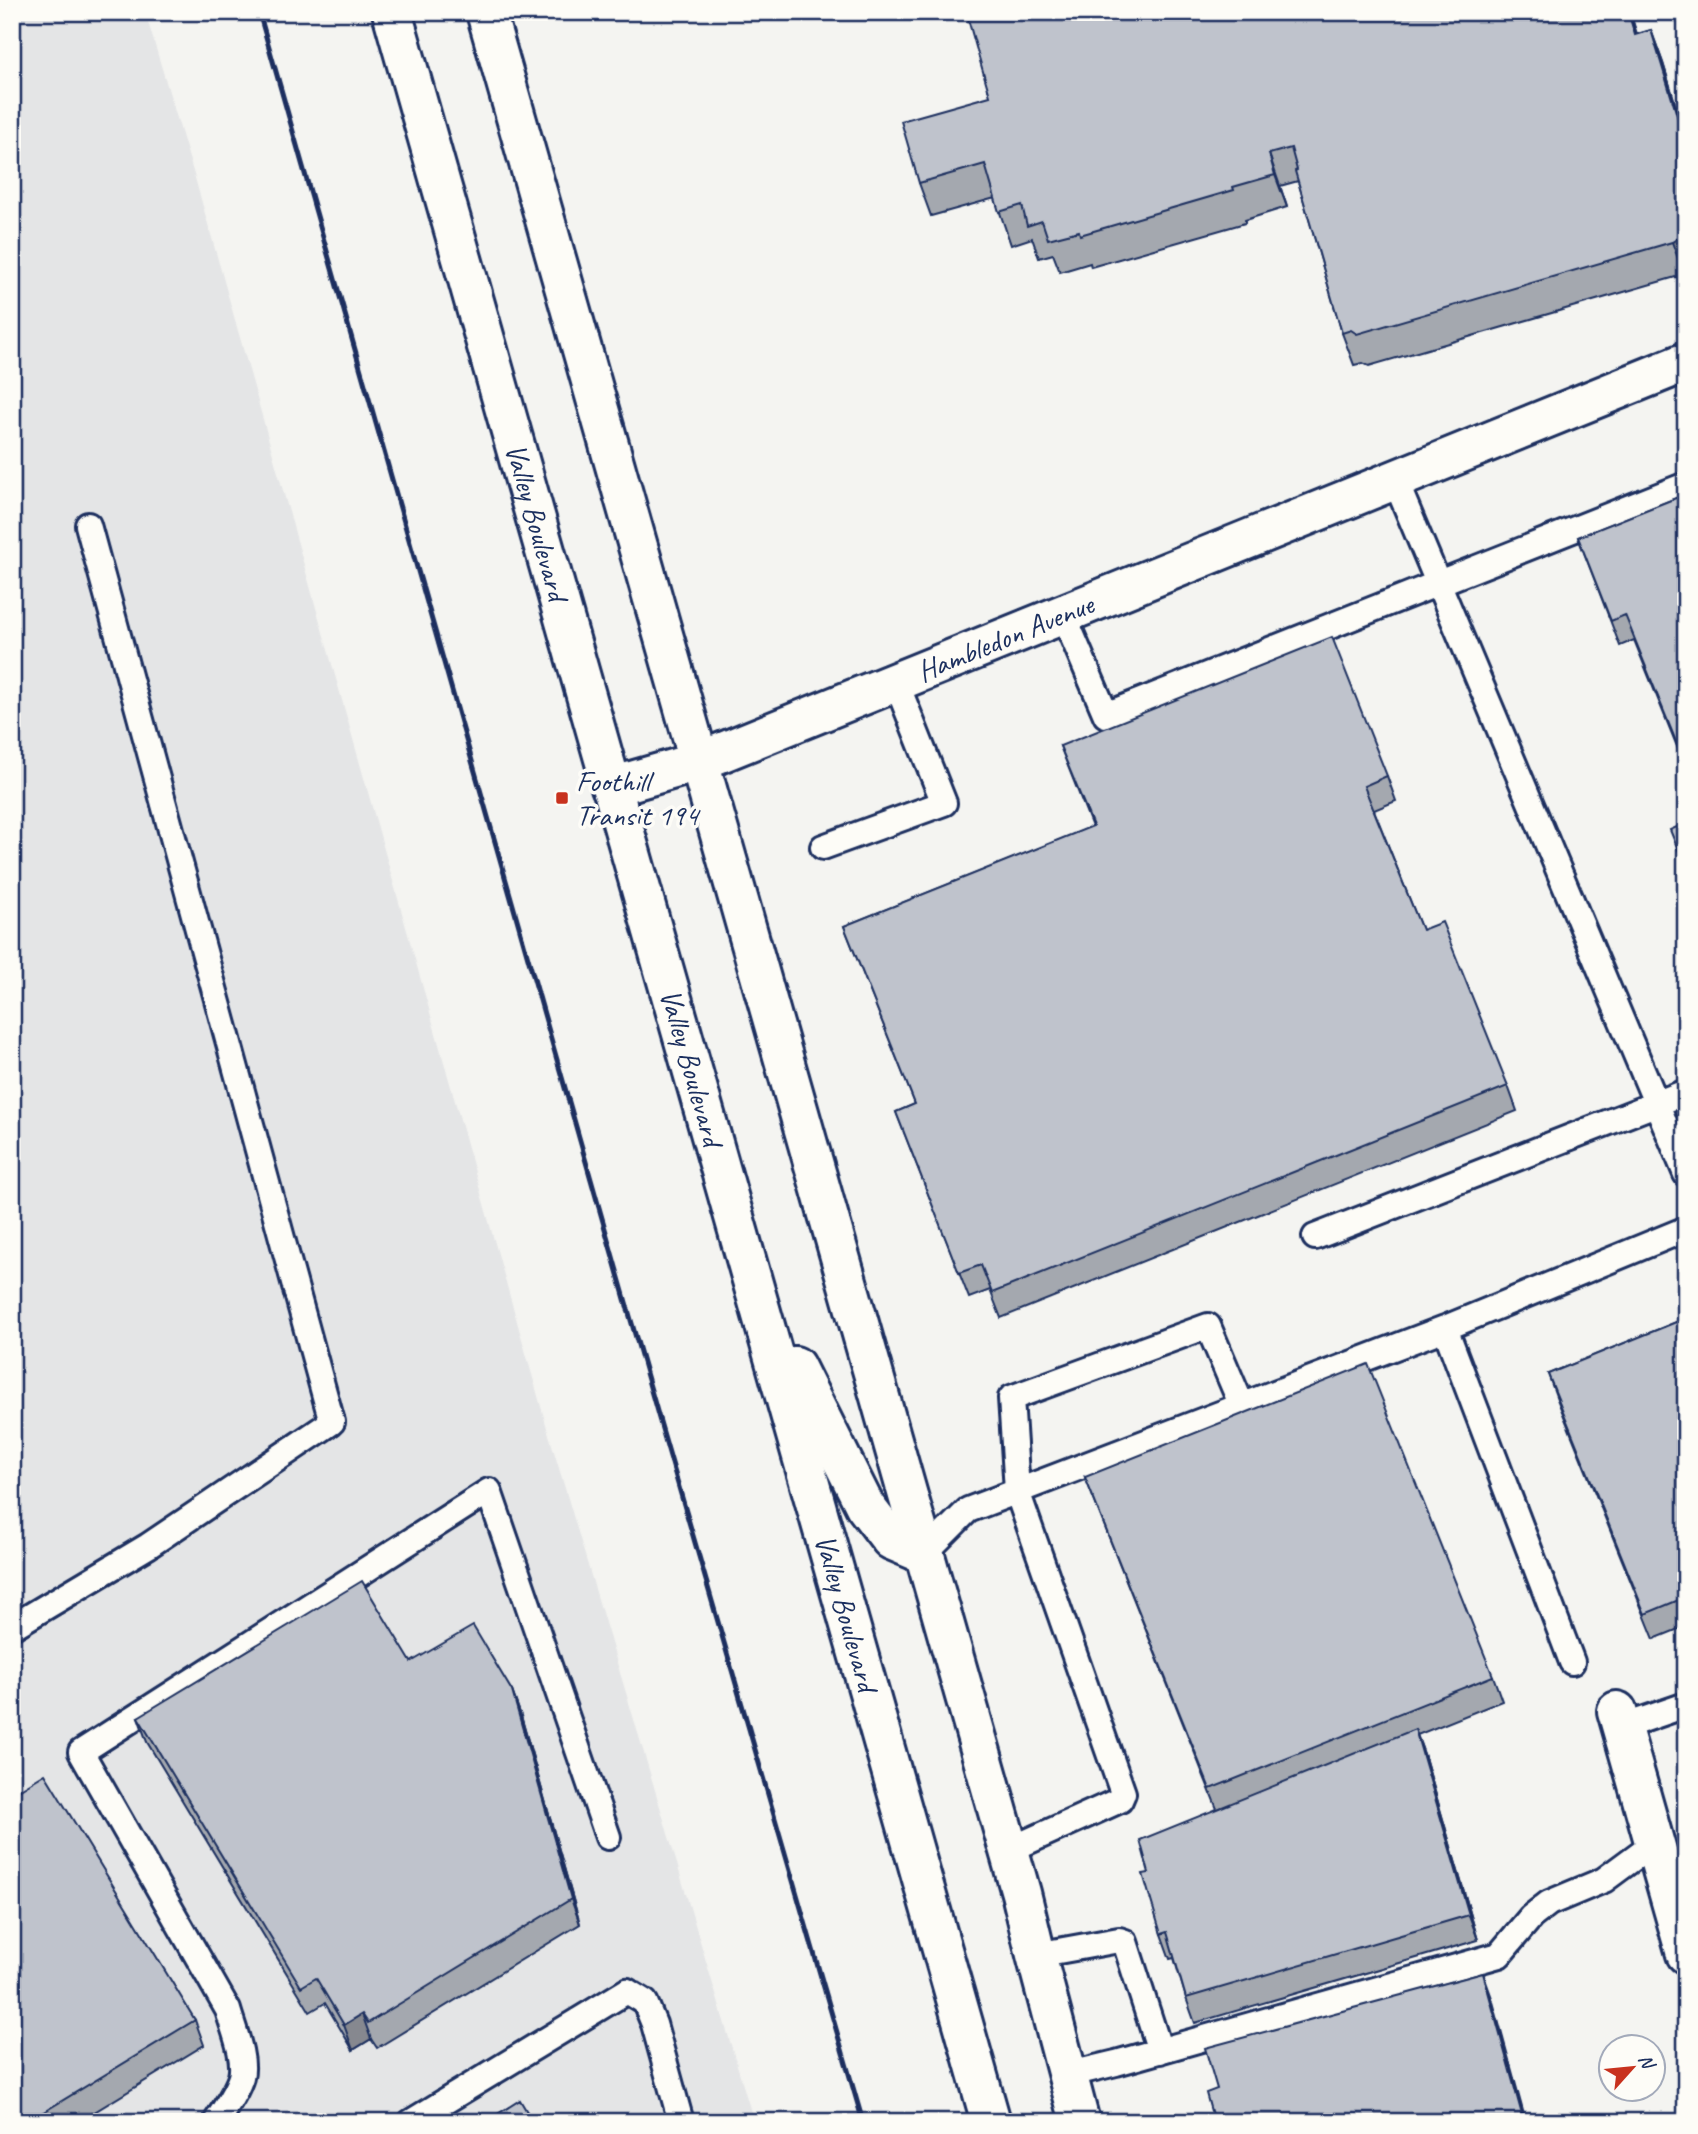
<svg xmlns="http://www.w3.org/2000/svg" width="1698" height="2134" viewBox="0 0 1698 2134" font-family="Caveat,sans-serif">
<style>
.built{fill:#e4e5e6}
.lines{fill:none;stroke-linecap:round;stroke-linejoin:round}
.service-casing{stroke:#1b2f5e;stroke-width:30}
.minor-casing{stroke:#1b2f5e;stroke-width:44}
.primary-casing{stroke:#1b2f5e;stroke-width:44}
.service{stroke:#fdfcf7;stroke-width:24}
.minor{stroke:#fdfcf7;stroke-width:38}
.primary{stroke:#fdfcf7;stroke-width:38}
.rail{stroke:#1b2f5e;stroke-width:5}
.wall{fill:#a4a8af;stroke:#1b2f5e;stroke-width:2}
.shaded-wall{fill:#86888f;stroke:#1b2f5e;stroke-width:2}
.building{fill:#bfc3cc;stroke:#1b2f5e;stroke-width:2}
.poi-dot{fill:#c8321e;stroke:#fdfcf7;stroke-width:2.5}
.labels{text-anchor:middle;stroke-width:7;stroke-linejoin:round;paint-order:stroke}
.street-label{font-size:30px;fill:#1b2f5e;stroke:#fdfcf7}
.poi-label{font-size:30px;fill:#1b2f5e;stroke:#fdfcf7;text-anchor:start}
</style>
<rect width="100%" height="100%" fill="#f4f4f1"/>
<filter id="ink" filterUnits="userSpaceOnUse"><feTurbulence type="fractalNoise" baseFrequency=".0143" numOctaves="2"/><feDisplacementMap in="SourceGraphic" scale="14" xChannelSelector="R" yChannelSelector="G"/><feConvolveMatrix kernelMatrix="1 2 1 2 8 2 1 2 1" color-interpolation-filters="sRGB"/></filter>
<g filter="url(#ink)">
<path class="built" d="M12 12H145L195 178 547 1428 754 2122H12Z"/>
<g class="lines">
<g class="service-casing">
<path id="service" d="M1395 480 1686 1174
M1063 614 1106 715 1686 485
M823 847 944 803 896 682
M1315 1237 1686 1092
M924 1554 968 1510 1445 1328
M12 1627 148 1546 332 1422 88 525
M1572 1662 1445 1328 1686 1229
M1622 1727 1686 1705
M1009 1850 1120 1800 1123 1793 1017 1491 1011 1398 1208 1326 1242 1406
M1036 1955 1119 1940 1125 1942 1160 2051
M1066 2075 1116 2063 1499 1955 1531 1917 1549 1903 1604 1880 1654 1843
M216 2122C225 2108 236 2093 241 2077 246 2058 233 2028 228 2010L81 1752 489 1491 608 1837
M411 2122 627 1991 645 2002 654 2024 681 2122"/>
</g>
<g class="minor-casing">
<g id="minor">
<path id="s1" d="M611 787 698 762 1686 362"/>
<path d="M1617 1711 1686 1954"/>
</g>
</g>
<g class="primary-casing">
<g id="primary">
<path id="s2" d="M392 12 991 2122"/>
<path d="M486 12 1021 1893 1036 1955 1080 2122"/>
<path d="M795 1366 865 1506 891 1540 924 1554"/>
</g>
</g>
<use href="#service" class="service"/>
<use href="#minor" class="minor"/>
<use href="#primary" class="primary"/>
<path class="rail" d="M259 12 658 1415 863 2122"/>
</g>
<path class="wall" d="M1630 12 1637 34 1651 30 1663 63 1686 139V274L1369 366 1363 363 1354 365 1342 333 1298 181 1280 186 1287 207 1245 220V223L1091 267 1090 263 1060 272 1053 254 1039 258 1032 238 1011 245 995 198 931 216 919 183 990 96Z
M1686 494V769L1634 640 1620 646 1578 537Z
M1060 746 1387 776 1396 801 1374 810 1422 930 1508 1086 1517 1111 1001 1318 990 1290 969 1298 896 1112 915 1104 844 926 1092 827Z
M1686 1318V1626L1654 1639 1557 1399 1548 1374Z
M1085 1477 1493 1676 1502 1701 1417 1735 1424 1754 1478 1940 1195 2023 1186 1998 1174 1958 1170 1959 1161 1934 1149 1873 1217 1809Z
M411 1662 512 1691 521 1716 580 1924 377 2048 371 2039 353 2050 325 2003 310 2012 147 1742 138 1717Z
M195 2020 204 2045 78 2122H12Z"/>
<path class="shaded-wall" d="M1628 12H1630L1646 67 1635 35Z
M1651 30 1663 63 1686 139V145Z
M1269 154 1280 186 1287 207 1275 175Z
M1686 233V274L1684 275 1672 242Z
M512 1691 521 1716 580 1924 571 1899Z
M1415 1729 1424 1754 1478 1940 1469 1915Z
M1483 1973 1492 1998 1526 2122H1524Z
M362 2014 371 2039 353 2050 344 2025Z"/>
<path class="building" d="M966 12H1628L1635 35 1651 30 1686 145V233L1672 242 1357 334 1351 330 1342 333 1295 171 1297 170 1291 148 1269 154 1275 175 1233 187 1234 190 1080 235 1079 231 1048 239 1042 221 1027 226 1022 205 999 212 985 164 919 183 901 121 990 96Z
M1686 494V766L1625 615 1611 621 1578 537Z
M1332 637 1387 776 1364 786 1422 930 1442 922 1508 1086 992 1293 981 1265 959 1273 896 1112 915 1104 844 926 1093 826 1060 746Z
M1686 823V869L1670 830Z
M1686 1318V1597L1645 1614 1548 1374Z
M1368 1364 1493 1676 1210 1789 1085 1477Z
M362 1581 411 1662 473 1626 512 1691 571 1899 368 2023 362 2014 344 2025 316 1978 301 1987 138 1717Z
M1415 1729 1469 1915 1186 1998 1167 1932 1161 1934 1143 1874 1149 1873 1140 1840Z
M45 1774 195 2020 27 2122H12V1794Z
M1483 1973 1524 2122H1214L1206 2093 1217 2089 1205 2048Z
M520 2100 533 2122H485Z"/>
</g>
<rect class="poi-dot" x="555" y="791" width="14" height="14" rx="3.5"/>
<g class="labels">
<g class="street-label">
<text dy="10" stroke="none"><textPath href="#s2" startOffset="530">Valley Boulevard</textPath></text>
<text dy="10" stroke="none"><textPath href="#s1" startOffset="422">Hambledon Avenue</textPath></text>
<text dy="10" stroke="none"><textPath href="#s2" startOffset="1097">Valley Boulevard</textPath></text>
<text dy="10" stroke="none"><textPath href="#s2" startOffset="1664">Valley Boulevard</textPath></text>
</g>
<g class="poi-label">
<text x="576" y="791">Foothill<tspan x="576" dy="34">Transit 194</tspan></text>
</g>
</g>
<rect width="1698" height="2134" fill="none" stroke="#fdfcf7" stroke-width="42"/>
<rect x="21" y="21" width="1656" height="2092" fill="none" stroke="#1b2f5e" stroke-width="2.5" filter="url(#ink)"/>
<g transform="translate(1632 2068) rotate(63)"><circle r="33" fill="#fdfcf7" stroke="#a3aaba" stroke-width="2"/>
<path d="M0-5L12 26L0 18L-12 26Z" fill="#c8321e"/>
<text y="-10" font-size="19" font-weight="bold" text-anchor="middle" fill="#1b2f5e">N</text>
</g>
</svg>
